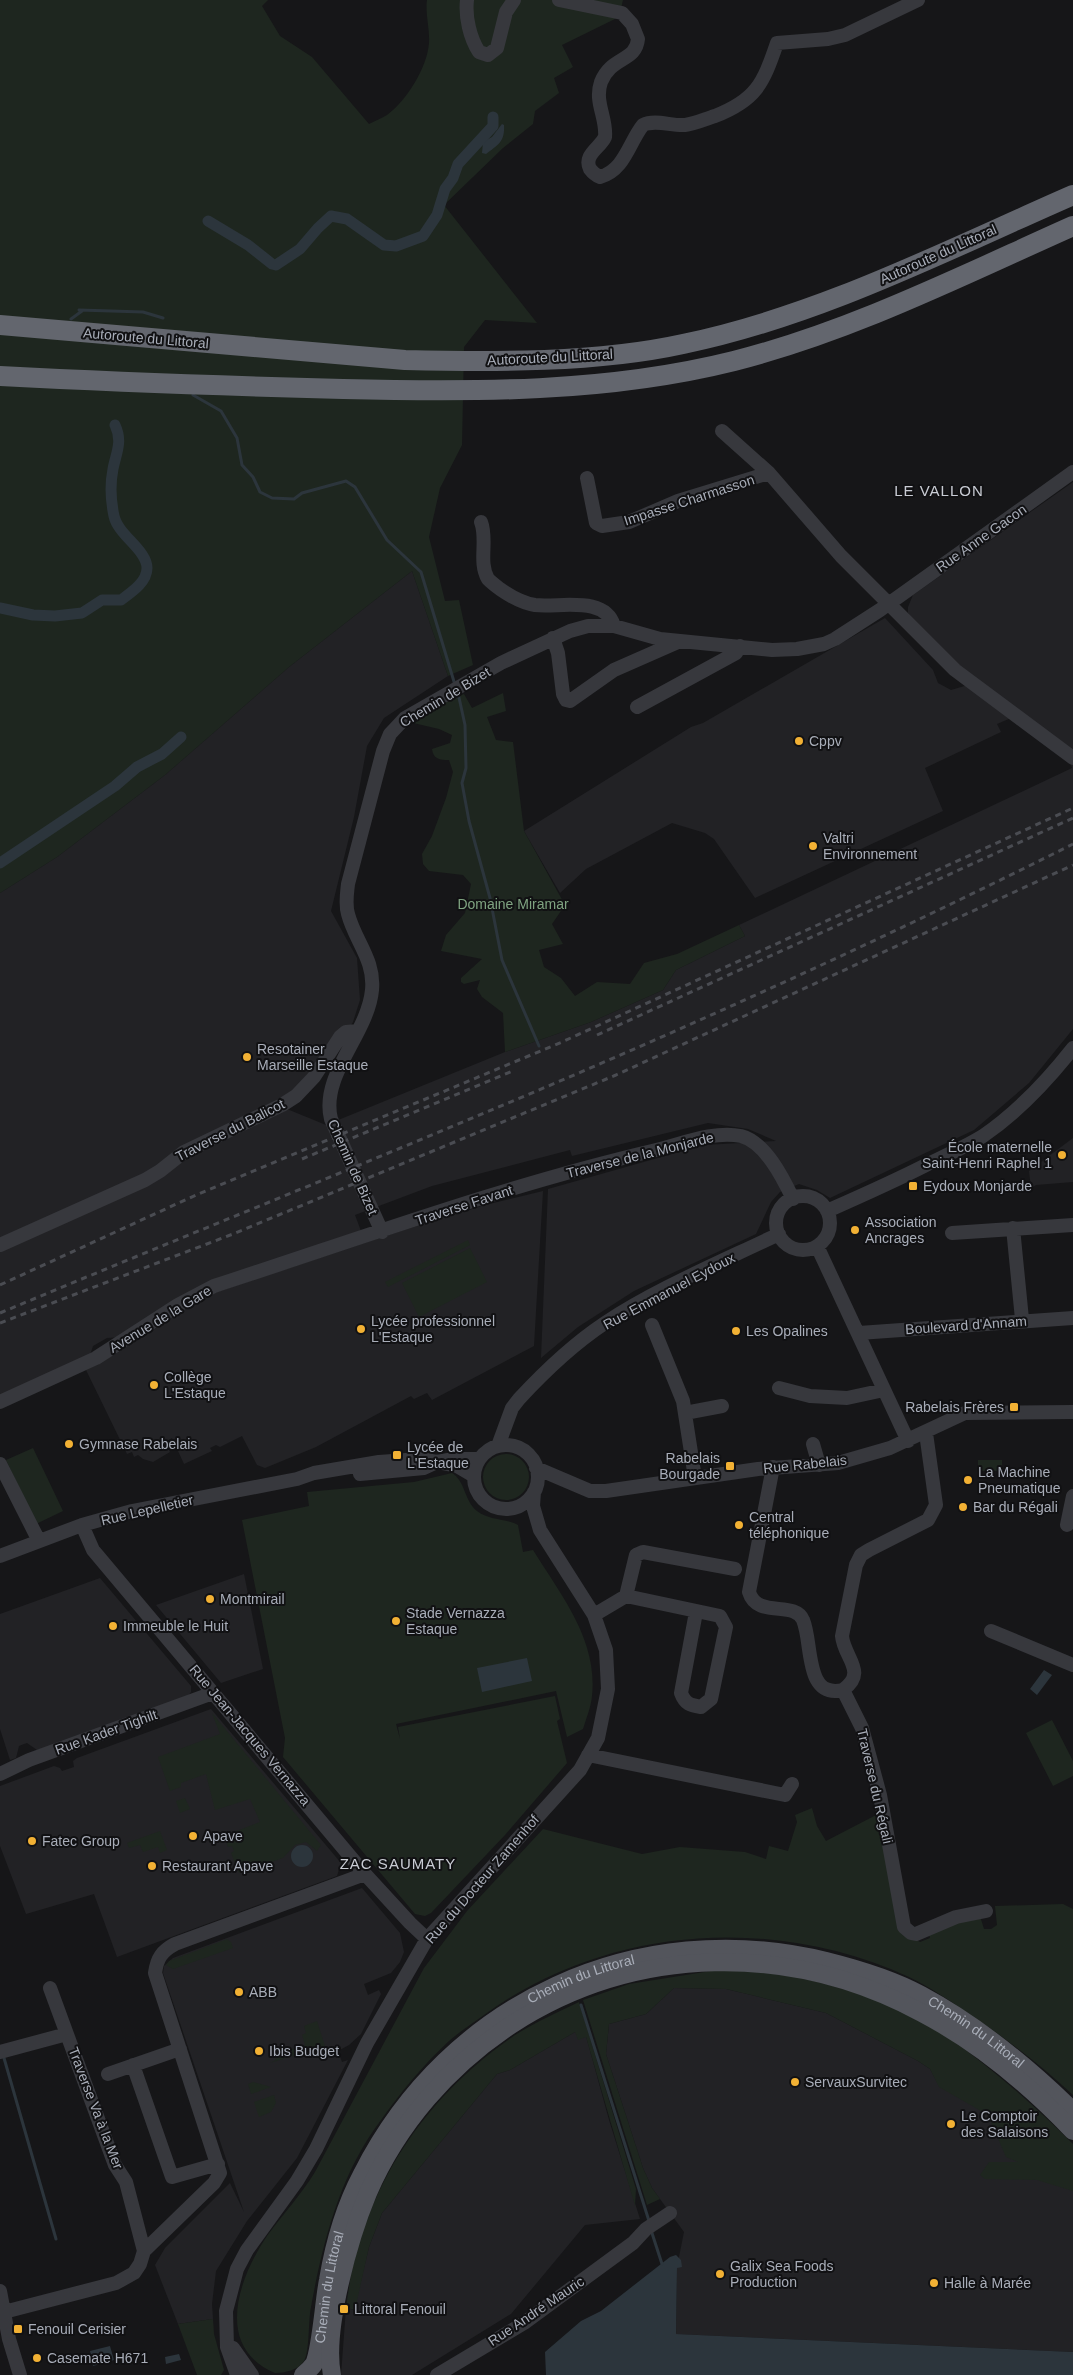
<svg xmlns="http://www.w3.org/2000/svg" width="1073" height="2375" viewBox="0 0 1073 2375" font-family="Arial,sans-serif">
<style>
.built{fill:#222225}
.green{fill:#1e261f}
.water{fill:#2c353c}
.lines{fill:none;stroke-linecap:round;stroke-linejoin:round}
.stream{stroke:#2c353c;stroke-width:3}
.canal{stroke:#2c353c;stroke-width:11}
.minor{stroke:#37383d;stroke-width:14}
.major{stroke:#53555c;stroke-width:18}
.highway{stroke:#63666e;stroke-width:20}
.rail{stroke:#4a4c52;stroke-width:3;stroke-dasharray:6 5;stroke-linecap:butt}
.poi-dot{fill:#f2b134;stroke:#111113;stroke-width:2}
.labels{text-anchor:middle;stroke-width:4;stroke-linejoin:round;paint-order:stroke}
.street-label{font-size:14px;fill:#a8adb8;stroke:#111113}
.poi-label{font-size:14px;fill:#a8adb8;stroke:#111113;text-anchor:start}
.park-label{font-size:14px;fill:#7fa381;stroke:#111113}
.neighbourhood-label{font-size:15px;letter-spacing:1px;fill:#c9ccd4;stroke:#111113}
</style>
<rect width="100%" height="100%" fill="#161618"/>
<path class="built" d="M1073 482V751L960 668 923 634 908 613V607L913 595Z
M412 571 448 676 384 718 367 746 354 817 331 911 357 958 360 1000 353 1022 308 1093 287 1109 326 1125 505 1052 591 1022 663 990 676 970 745 936 739 925 1072 768 1070 761 1073 760V1029L1029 1083 974 1130 830 1198 817 1190 799 1184 780 1192 771 1202 756 1234 634 1291 578 1327 541 1358 548 1189 704 1145 776 1141 748 1129 708 1123 572 1156 570 1150 432 1186 355 1215 361 1231 211 1285 122 1337 107 1338 93 1346 90 1355 0 1398V893L57 857 165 775 289 667Z
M885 618 933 670 938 683 951 690 968 685 1011 718 997 724 1001 732 925 768 943 811 755 898 714 839 705 833 672 823 586 869 560 893 524 831 691 727 703 723Z
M1073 1138V1182L1036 1185 1031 1188 1029 1171Z
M543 1191 534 1346 432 1400 427 1393 414 1399 411 1396 316 1447 265 1468 257 1465 242 1436 220 1447 216 1445 210 1448 212 1451 184 1464 172 1438 165 1442 170 1452 153 1462 143 1459 138 1455 134 1457 132 1452 127 1454 86 1370 117 1353 179 1311 217 1292 404 1230 485 1205Z
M244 1574 263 1669 221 1683 156 1605Z
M100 1578 191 1686V1692L188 1696 45 1748 37 1750 27 1743 24 1744 19 1746 16 1758 10 1760 0 1729V1614Z
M211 1709 341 1863 337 1876 117 1957 94 1894 26 1914 0 1846V1786L54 1766 60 1768 62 1771 74 1767 73 1761 77 1758Z
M362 1888 400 1933 404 1952 400 1962 391 1973 364 1984 368 1995 379 1990 381 1994 361 2034 349 2045 338 2051 342 2062 348 2060 297 2158 247 2221 216 2271 212 2304 213 2319 178 2324 155 2265 165 2248 230 2183 244 2212 163 1973 164 1966 173 1958Z
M674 1988 726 1989 826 2013 918 2061 930 2069 940 2087 1002 2110 1073 2178V2352L676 2334 677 2267 684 2232 652 2188 643 2168 606 2054 609 2024 646 2014Z
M575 2032 586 2036 609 2120 640 2219 585 2225 511 2314 412 2375H341L346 2308 354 2310 369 2247 382 2213 497 2074 510 2070Z"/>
<path class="green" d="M0 0H268L262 6 280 36 312 57 369 124C375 121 382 118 387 115 407 100 427 68 429 43 430 29 425 14 427 0H623L619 17 562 45 573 67 554 78 559 93 535 111 533 124 503 148 444 205 537 323 485 320 464 347 462 445 440 488 429 537 445 601 459 600 473 665 448 676 412 571 289 667 165 775 57 857 0 893Z
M503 693 506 711 487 717 496 740 513 742 524 831 565 905 552 924 563 944 539 950 544 967 561 978 575 996 597 982 630 984 644 963 677 954 739 925 745 936 676 970 663 990 591 1022 505 1052 503 1013 482 997 477 989 480 980 464 984 461 982V978L482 959 441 951 446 935 465 913 471 884 463 875 429 871 423 864 422 854 432 836 446 798 453 772 449 760C440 760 433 759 432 749L450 743 452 735 439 729 409 722 431 709 464 694 472 708Z
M468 1240 470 1245 388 1287 385 1282Z
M470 1248 487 1282 419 1317 402 1283Z
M33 1448 63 1511 36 1524 6 1460Z
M483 1477a23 23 0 1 1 46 0a23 23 0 1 1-46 0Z
M978 1460H1002V1471H978Z
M452 1473C466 1482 464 1501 477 1511 490 1521 505 1518 518 1525L523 1552 533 1550C561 1595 598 1640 592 1696 591 1707 586 1719 583 1729L567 1737 556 1691 396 1724 400 1739 398 1727 555 1696 560 1719 557 1721 567 1763 505 1835 431 1913 425 1916 415 1914 283 1757 285 1738 242 1520 309 1506 307 1492 414 1482Z
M212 1713 321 1845 317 1851 306 1842 295 1845 283 1858 239 1873 231 1853 234 1851 232 1846 228 1847 224 1836 260 1822 250 1799 215 1810 206 1774 181 1783V1787L170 1791 158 1757 220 1734Z
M1052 1720 1073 1761V1776L1053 1786 1026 1733Z
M185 1798 190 1809 180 1813 176 1801Z
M812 1808 817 1826 826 1841 878 1814 902 1930 920 1942 930 1938 928 1931 980 1916 984 1929H991L997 1925 995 1906 1063 1904 1073 1909V2095C1042 2066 1009 2041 974 2017 953 2003 932 1988 909 1977 772 1914 606 1926 484 2015 472 2024 459 2032 449 2041 423 2065 401 2092 381 2120 340 2174 323 2241 311 2307 308 2321 310 2351 304 2361 298 2370 285 2373 275 2373 214 2347 238 2279 267 2236 283 2214 301 2195 315 2172L424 1968 467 1911 543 1829 642 1854 680 1847 745 1852 766 1859 769 1846 788 1851 797 1822 795 1815Z
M160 1831 167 1850 160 1853 158 1847 143 1852 140 1845 129 1848 127 1843Z
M227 1939 231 1942 233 1948 173 1969 166 1965 169 1961Z
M711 1971C726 1971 741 1970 757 1972 816 1976 900 2003 949 2038 993 2069 1035 2106 1073 2144V2191L1037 2180 985 2179 980 2175 989 2162H1018L1006 2157 988 2115 939 2087 930 2069 918 2061 826 2013 726 1989 674 1988 646 2014 609 2024 606 2054 643 2168 652 2188 660 2199 647 2205 583 2000 629 1984Z
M579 2002 636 2189 635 2206 586 2037 578 2040 575 2032 510 2070 497 2074 382 2213 369 2247 355 2310 346 2308C359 2197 418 2104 508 2040 530 2024 555 2014 579 2002Z
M317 2021 325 2046 270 2063 276 2060 274 2055 305 2045 302 2035 306 2033 304 2026Z
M253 2082 271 2087 251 2094 248 2084Z
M274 2095 276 2103 271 2112 259 2117 254 2102Z
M213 2319 214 2334 224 2370 221 2375H197L178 2324Z"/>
<path class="water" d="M502 124 504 125C505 142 498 145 486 154L482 153 483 142 492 137Z
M527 1658 532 1681 482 1692 477 1668Z
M1044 1670 1052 1675 1037 1695 1030 1689Z
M291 1856a11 11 0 1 1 22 0a11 11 0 1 1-22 0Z
M676 2255 681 2260 682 2267 677 2268 676 2334 1073 2352V2375H546L545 2352 581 2321 601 2311 670 2257Z
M110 2346 114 2360 93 2366 90 2351Z
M179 2354 181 2360 166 2364 165 2357Z"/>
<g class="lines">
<path class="stream" d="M79 310 143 312 163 318
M71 319 82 311
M193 395 221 411 237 438 242 465 253 477 260 492 272 498 294 499 302 493 346 481 355 487 387 540 421 572 455 685
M458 693 465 725 466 768 462 783 469 821 490 898 502 960 539 1046
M581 2005 649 2221
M4 2058 56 2239
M651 2230 662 2264"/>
<path class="canal" d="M208 221 248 245 272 264 276 265 300 249 318 228 331 216 347 219 384 245 396 246 423 236 437 215 445 189 453 178 458 164 493 126V117
M0 608 33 615 55 616 82 613 102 600H121C132 592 147 582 147 568 147 550 118 535 114 516 111 502 110 484 113 469 116 453 123 442 115 425
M0 863 115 786 137 767 162 754 181 737"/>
<path class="minor" d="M467 0C465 17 470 38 479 52L488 55 497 48 506 12 514 0
M559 0 622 13 632 24 638 39C636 62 611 56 601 82 594 102 607 118 605 137 600 148 583 155 590 169 593 173 595 175 600 177 625 170 629 142 643 125 655 119 671 126 685 125 695 124 705 119 715 116 756 100 763 84 777 43L828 39 845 35 918 0
M722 431 769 473 841 556 955 670 1073 758
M587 478 596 523 602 526 629 522 678 501 769 473
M481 522C488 540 478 562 488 579 491 582 496 586 500 589 510 596 522 603 535 605 559 608 605 595 614 626
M553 638 558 653 563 694 566 700 570 701 614 670 680 641
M637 707 736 653 740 646
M776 1223a27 27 0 1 1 54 0a27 27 0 1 1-54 0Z
M827 1211C861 1196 895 1181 928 1164 947 1155 965 1147 983 1136 1018 1112 1047 1081 1073 1048
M1013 1228 1022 1319
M382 1232 331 1119C320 1075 368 1034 372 990 375 960 355 941 348 914 345 904 347 894 348 884L383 751 390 734 405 718 501 663 570 631 588 626H614L660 639 772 650 797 649 824 644 835 639 880 610 1073 472
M952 1233 1073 1225
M0 1245 145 1180 160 1171 184 1152 282 1105 296 1096 314 1077 340 1037 346 1032 358 1031
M817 1246 908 1441
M652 1325 683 1401 695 1478
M859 1333 1073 1318
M779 1388 810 1396 847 1398 884 1390
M0 1402 96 1358 178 1305 214 1286C359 1239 503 1186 652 1151 679 1145 713 1130 741 1136 765 1142 783 1178 793 1199
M685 1413 722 1406
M926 1433 936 1505 928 1520 869 1550 861 1555 856 1565 842 1636C844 1658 868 1672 843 1690L862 1728 880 1795 904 1927 911 1933 916 1934 956 1917 986 1911
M813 1444 819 1465
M474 1477a32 32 0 1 1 64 0a32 32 0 1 1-64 0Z
M498 1446 512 1408 519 1399C543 1373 575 1343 605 1323 656 1289 723 1261 779 1234
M0 1464 39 1541
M773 1467 749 1592C757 1619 795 1600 803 1620 813 1643 804 1699 843 1690
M536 1468 590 1491H606L758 1469 838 1463 890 1448 965 1413 1073 1412
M360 1474 424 1468 437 1462 457 1466 474 1476
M82 1525 93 1550 365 1874 410 1923 427 1939
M1067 1525 1073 1496
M0 1556 82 1525 132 1511 297 1479 314 1473 379 1462 420 1459 437 1462 454 1459H479
M626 1596 636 1555 643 1552 735 1569
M594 1615 626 1596 720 1616 726 1627 711 1699 701 1707C690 1705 685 1704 681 1693L696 1612
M991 1631 1073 1665
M588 1755 785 1795 792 1784
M0 1774 29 1760 213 1693
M0 2052 67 2034
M133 2065 172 2177 218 2164
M108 2074 180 2049
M144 2251 214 2183 220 2173 155 1973C157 1958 162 1951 175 1944L365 1874
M0 2291 9 2339 20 2375
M4 2312 116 2283 134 2273 140 2264 144 2251 126 2182 115 2165 50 1988
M233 2348 252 2375
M237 2375 227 2347 226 2311 237 2269 247 2250 297 2181 316 2149 367 2043 427 1939 580 1770 598 1738 608 1689 606 1650 594 1615 540 1530 533 1506 534 1492
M437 2375 524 2323 633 2243 646 2229 670 2213"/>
<g class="major">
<path id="s1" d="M303 2375C307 2372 311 2368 314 2364 321 2349 324 2299 328 2280 334 2244 345 2206 362 2174 449 2001 639 1915 826 1961 858 1969 892 1979 921 1995 977 2025 1028 2067 1073 2111"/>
<path d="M332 2375C323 2329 350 2236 368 2193 398 2124 449 2066 511 2025 636 1944 792 1943 922 2013 977 2042 1030 2086 1073 2131"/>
</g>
<path class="highway" d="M0 325 405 360C493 362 597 363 683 344 819 316 947 250 1073 195
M0 376C114 382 229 386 343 389 474 392 606 393 734 361 852 331 963 275 1073 226"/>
<path class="rail" d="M597 1035 1073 818
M302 1159 515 1070
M0 1285 196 1195 562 1042 1073 808
M0 1313C148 1251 298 1191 446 1129 658 1041 868 947 1073 844
M0 1323 233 1234 616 1075 1073 865"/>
</g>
<g class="poi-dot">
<circle cx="799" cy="741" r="5"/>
<circle cx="813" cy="846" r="5"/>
<circle cx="247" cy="1057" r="5"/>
<circle cx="1062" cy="1155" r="5"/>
<rect x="908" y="1181" width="10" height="10" rx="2.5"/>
<circle cx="855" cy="1230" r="5"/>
<circle cx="361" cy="1329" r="5"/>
<circle cx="736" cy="1331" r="5"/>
<circle cx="154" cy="1385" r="5"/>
<rect x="1009" y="1402" width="10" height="10" rx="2.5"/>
<circle cx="69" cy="1444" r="5"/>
<rect x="392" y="1450" width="10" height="10" rx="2.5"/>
<rect x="725" y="1461" width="10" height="10" rx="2.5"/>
<circle cx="968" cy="1480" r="5"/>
<circle cx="963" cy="1507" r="5"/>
<circle cx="739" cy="1525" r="5"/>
<circle cx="210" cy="1599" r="5"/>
<circle cx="396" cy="1621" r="5"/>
<circle cx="113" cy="1626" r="5"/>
<circle cx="193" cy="1836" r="5"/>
<circle cx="32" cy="1841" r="5"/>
<circle cx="152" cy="1866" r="5"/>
<circle cx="239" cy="1992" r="5"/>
<circle cx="259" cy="2051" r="5"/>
<circle cx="795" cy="2082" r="5"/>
<circle cx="951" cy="2124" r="5"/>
<circle cx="720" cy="2274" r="5"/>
<circle cx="934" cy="2283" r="5"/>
<rect x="339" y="2304" width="10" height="10" rx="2.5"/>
<rect x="13" y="2324" width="10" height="10" rx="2.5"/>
<circle cx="37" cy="2358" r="5"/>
</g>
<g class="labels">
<g class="street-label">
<text transform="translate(938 254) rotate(-24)" y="5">Autoroute du Littoral</text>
<text transform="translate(146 338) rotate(5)" y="5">Autoroute du Littoral</text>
<text transform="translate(550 357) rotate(-3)" y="5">Autoroute du Littoral</text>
<text transform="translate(689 500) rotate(-18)" y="5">Impasse Charmasson</text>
<text transform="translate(981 538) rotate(-35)" y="5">Rue Anne Gacon</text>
<text transform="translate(445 697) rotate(-31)" y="5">Chemin de Bizet</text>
<text transform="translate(230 1130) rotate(-27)" y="5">Traverse du Balicot</text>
<text transform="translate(640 1155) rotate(-14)" y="5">Traverse de la Monjarde</text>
<text transform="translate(353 1167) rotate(66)" y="5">Chemin de Bizet</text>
<text transform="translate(464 1205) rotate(-18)" y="5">Traverse Favant</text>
<text transform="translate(669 1291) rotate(-28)" y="5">Rue Emmanuel Eydoux</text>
<text transform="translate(160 1319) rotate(-31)" y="5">Avenue de la Gare</text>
<text transform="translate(966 1325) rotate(-4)" y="5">Boulevard d'Annam</text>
<text transform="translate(805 1464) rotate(-6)" y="5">Rue Rabelais</text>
<text transform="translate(147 1510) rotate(-13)" y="5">Rue Lepelletier</text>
<text transform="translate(106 1732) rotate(-20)" y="5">Rue Kader Tighilt</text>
<text transform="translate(250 1735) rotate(50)" y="5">Rue Jean-Jacques Vernazza</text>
<text transform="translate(875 1786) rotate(77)" y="5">Traverse du Régali</text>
<text transform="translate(482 1879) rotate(-49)" y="5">Rue du Docteur Zamenhof</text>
<text dy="5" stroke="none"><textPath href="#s1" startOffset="514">Chemin du Littoral</textPath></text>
<text dy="5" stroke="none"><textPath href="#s1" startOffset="932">Chemin du Littoral</textPath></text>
<text transform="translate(96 2108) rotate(69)" y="5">Traverse Va à la Mer</text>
<text dy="5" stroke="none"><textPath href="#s1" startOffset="94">Chemin du Littoral</textPath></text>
<text transform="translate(536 2311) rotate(-34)" y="5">Rue André Mauric</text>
</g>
<g class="poi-label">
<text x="809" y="746">Cppv</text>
<text x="823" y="843">Valtri<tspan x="823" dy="16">Environnement</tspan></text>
<text x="257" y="1054">Resotainer<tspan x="257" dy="16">Marseille Estaque</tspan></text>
<text x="1052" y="1152" text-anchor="end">École maternelle<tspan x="1052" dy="16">Saint-Henri Raphel 1</tspan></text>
<text x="923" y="1191">Eydoux Monjarde</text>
<text x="865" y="1227">Association<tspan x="865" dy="16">Ancrages</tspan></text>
<text x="371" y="1326">Lycée professionnel<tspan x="371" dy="16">L'Estaque</tspan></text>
<text x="746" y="1336">Les Opalines</text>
<text x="164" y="1382">Collège<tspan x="164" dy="16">L'Estaque</tspan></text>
<text x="1004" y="1412" text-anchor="end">Rabelais Frères</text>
<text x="79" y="1449">Gymnase Rabelais</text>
<text x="407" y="1452">Lycée de<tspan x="407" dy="16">L'Estaque</tspan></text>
<text x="720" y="1463" text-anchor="end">Rabelais<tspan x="720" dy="16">Bourgade</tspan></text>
<text x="978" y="1477">La Machine<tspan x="978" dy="16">Pneumatique</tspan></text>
<text x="973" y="1512">Bar du Régali</text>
<text x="749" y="1522">Central<tspan x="749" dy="16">téléphonique</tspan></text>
<text x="220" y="1604">Montmirail</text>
<text x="406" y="1618">Stade Vernazza<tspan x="406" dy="16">Estaque</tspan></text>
<text x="123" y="1631">Immeuble le Huit</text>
<text x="203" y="1841">Apave</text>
<text x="42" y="1846">Fatec Group</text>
<text x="162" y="1871">Restaurant Apave</text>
<text x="249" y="1997">ABB</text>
<text x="269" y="2056">Ibis Budget</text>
<text x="805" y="2087">ServauxSurvitec</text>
<text x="961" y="2121">Le Comptoir<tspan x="961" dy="16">des Salaisons</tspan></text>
<text x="730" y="2271">Galix Sea Foods<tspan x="730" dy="16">Production</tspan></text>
<text x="944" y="2288">Halle à Marée</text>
<text x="354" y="2314">Littoral Fenouil</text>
<text x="28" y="2334">Fenouil Cerisier</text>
<text x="47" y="2363">Casemate H671</text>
</g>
<g class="park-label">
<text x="513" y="909">Domaine Miramar</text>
</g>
<g class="neighbourhood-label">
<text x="939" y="496">LE VALLON</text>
<text x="398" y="1869">ZAC SAUMATY</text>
</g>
</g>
</svg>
